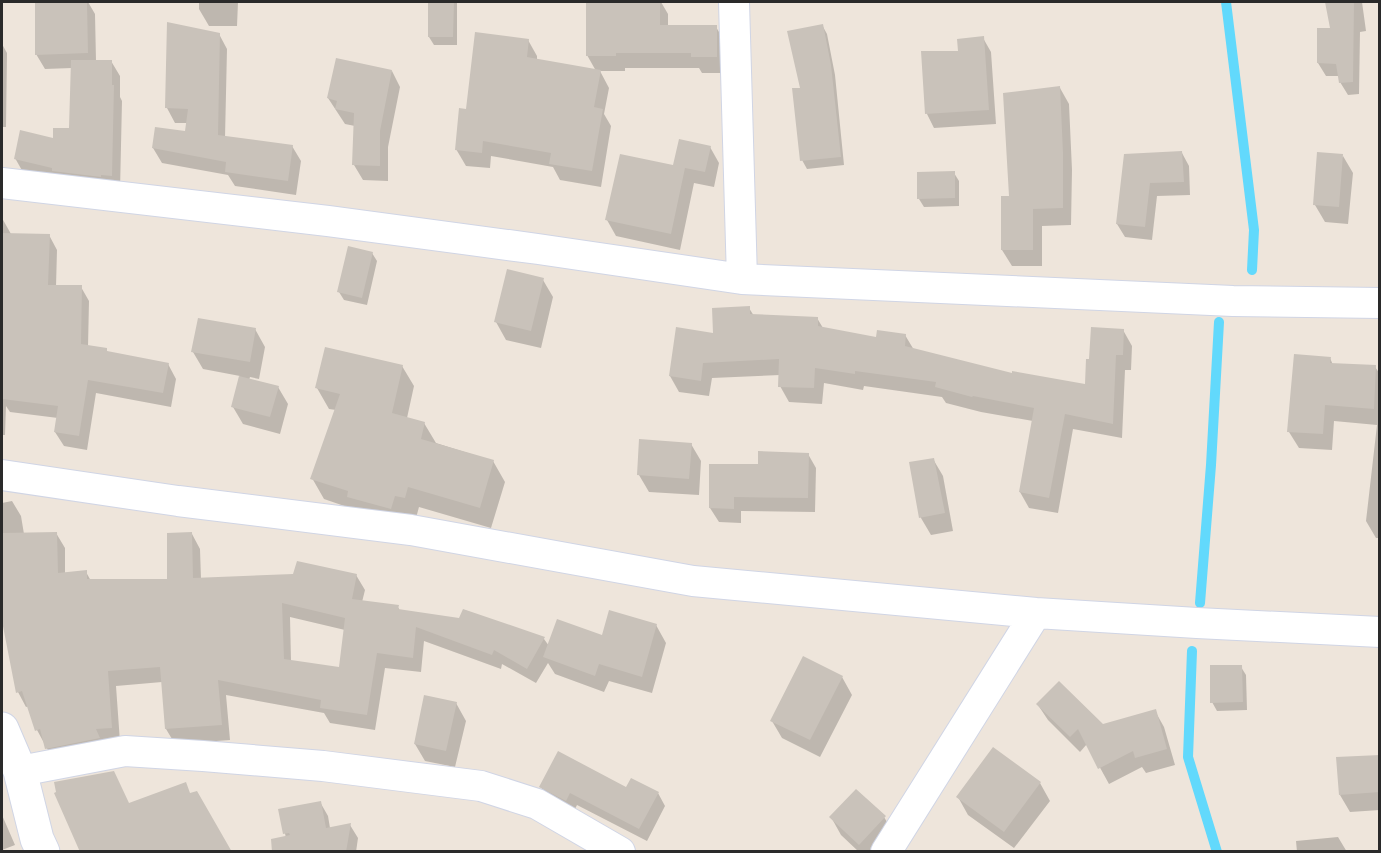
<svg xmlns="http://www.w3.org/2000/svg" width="1381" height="853" viewBox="0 0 1381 853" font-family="'Work Sans',sans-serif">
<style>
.shadow{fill:#0003;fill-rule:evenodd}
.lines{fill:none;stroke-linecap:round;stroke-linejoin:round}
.stream{stroke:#62d9fc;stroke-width:10}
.building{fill:#c9c2ba;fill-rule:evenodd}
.minor-casing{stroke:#d0d5e5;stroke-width:32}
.tertiary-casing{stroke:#d0d5e5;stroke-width:35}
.minor{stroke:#fff;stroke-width:30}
.tertiary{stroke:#fff;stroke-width:33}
</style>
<rect width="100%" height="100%" fill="#eee5db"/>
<path class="shadow" d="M36 2H88L95 14 96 61H111L120 76V97L122 101 120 191 24 174 15 158 54 140 70 130 72 68 45 69 36 54Z
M199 2H238L237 26H209L199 9Z
M430 2H457V45H434L429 37Z
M630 2H661L668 14V27H716L725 42V73H702L699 68H625V71H600L609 88 604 114 611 126 601 187 560 180 553 167 491 156 490 168 466 166 456 149 468 110 528 40 537 56V61L596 71 587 55 630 4Z
M1327 2H1362L1366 31 1360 32 1359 94 1348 95 1340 82 1339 76H1326L1318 63V29H1331Z
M822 25 827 34 835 75 844 165 807 169 802 160 801 89Z
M219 34 227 49 225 138 292 146 301 161 296 195 235 186 228 175 162 163 153 148 186 132 188 123H175L167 108Z
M983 38 991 52 996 124 934 128 927 114 922 53H960Z
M2 44 7 53 6 127H2Z
M392 71 400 87 388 147V181L363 180 354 165 355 126 345 124 328 98Z
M1060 88 1069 104 1072 170 1071 225 1042 226V266H1012L1002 250 1010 197Z
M710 147 719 163 714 187 694 183 680 250 616 236 607 220 674 167Z
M1182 153 1189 166 1190 195 1157 196 1152 240 1125 237 1117 224 1125 155Z
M1343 156 1353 173 1348 224 1325 222 1315 205Z
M954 173 959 181V206L924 207 919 199Z
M2 218 11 234 49 235 57 250 56 287H81L89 301 88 347 106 349 108 353 168 364 176 379 171 407 96 393 87 450 64 446 55 432 58 418 10 412 6 406 5 435H2V391V392L36 300 2 298Z
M372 253 377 261 367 305 344 300 339 292Z
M543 280 553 297 541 348 506 340 496 322Z
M749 308 754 316 817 318 823 328 877 339 905 335 914 350 1013 375 1086 386 1123 330 1132 346 1131 370H1125L1122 438 1073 429 1058 513 1029 508 1020 492 1033 421 981 412 946 403 942 397 864 386 863 390 824 383 822 404 789 402 780 386V375L712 378 709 396 679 392 670 376 715 334Z
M255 329 265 347 259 379 250 377 249 380 278 387 288 404 280 434 243 424 233 407 240 376 203 369 193 352Z
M1330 358 1333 365 1375 367 1380 374V538H1376L1366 521 1377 425 1334 421 1332 450 1299 448 1289 432Z
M402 366 414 386 407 418 424 423 436 443 493 461 505 482 491 528 419 507 416 518 356 510 324 499 312 478 336 410 329 409 317 388Z
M691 444 701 461 699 495 649 492 639 475Z
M808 454 816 468 815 512 741 511V523L719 522 710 508 759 466Z
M933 459 943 476 953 531 931 535 921 518 911 464Z
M12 501 21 516 24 534 56 533 65 548V574L86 572 91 581H169L192 534 200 549 201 579 356 575 365 590 362 602 398 607 400 611 460 619 464 610 544 639 549 646 603 637 656 625 666 643 652 693 609 681 604 692 555 674 548 663 536 683 502 664 501 669 424 641 421 672 385 668 375 730 330 723 324 713 226 695 230 740 175 744 166 729 162 682 116 686 120 742 55 763 37 730 29 706 26 707 18 692 4 626 2 627V503ZM290 617 345 630 341 669 291 661Z
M1241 667 1246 675 1247 710 1217 711 1212 702Z
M842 677 852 695 820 757 782 738 772 721Z
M456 703 466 721 455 767 425 761 415 744Z
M1038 705 1103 726 1155 711 1164 727 1175 765 1146 773 1142 767 1109 784 1087 744 1080 752 1048 720Z
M1380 756V810L1350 812 1340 795Z
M1040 783 1050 801 1014 848 968 815 958 797Z
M541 787 627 789 658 793 665 806 647 841 577 805 573 813 548 800Z
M320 802 328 816 330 828 350 825 358 838 356 852H289L280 810Z
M2 815 15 845 2 850Z
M831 817H884L894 834 878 852H859L841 835Z
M1338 837 1347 852H1297L1296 841Z"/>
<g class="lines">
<path class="stream" d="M1226 2 1254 230 1252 270
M1200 603 1211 465 1219 322
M1192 651 1188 757 1217 852"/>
</g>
<path class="building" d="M35 2H87L88 53 35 55Z
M428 2H454L453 37H428Z
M629 2H660V25H717V57H691V53H616V56H586V3H629Z
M1325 2H1354L1353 82 1339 83 1336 64 1317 63V28H1330Z
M167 22 220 33 218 135 293 145 288 181 225 172 226 162 152 148 155 127 185 131 188 109 165 108Z
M823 24 831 65 841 157 800 161 792 88H800L787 31Z
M475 32 529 39 527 57 601 70 594 107 603 109 592 171 549 164 551 153 483 141 482 153 455 150 459 108 466 109Z
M984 36 989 110 925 114 921 51H958L957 39Z
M336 58 392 70 380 131V166L352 165 354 113 335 109 337 101 327 98Z
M71 60H112V85H114L112 176 101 175V177L52 171V168L14 159 20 130 53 138V128H69Z
M1060 86 1063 153V208L1033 209V250H1001V196H1009L1003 93Z
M679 139 711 146 705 172 685 168 671 234 605 220 620 154 673 165Z
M1182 151 1184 182 1150 183 1145 227 1116 224 1124 154Z
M1317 152 1343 154 1339 207 1313 205Z
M955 171V198L917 199V172Z
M2 233 50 234 48 285H82L81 344 107 348V351L169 363 163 393 88 380 79 436 54 432 58 406 2 399Z
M348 246 373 252 362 298 337 292Z
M507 269 544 278 531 331 494 322Z
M750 306V314L818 317V326L876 337 877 330 906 334 905 346 1012 373V371L1085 384 1086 359H1089L1091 327 1124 329 1123 355H1116L1113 424 1065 414 1049 498 1019 492 1034 408 973 396 972 397 935 387 936 382 855 371V374L815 368 814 388 778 387 779 359 703 363 701 381 669 376 676 327 713 333 712 308Z
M198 318 256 328 250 362 191 352Z
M325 347 403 365 392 413 425 422 421 439 494 460 480 508 408 487 405 498 395 496 391 509 347 497 348 491 310 479 340 394 315 388Z
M1294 354 1331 357 1330 363 1376 365 1374 409 1325 405 1323 434 1287 432Z
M239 376 279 386 270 417 231 407Z
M639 439 692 443 689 479 637 475Z
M758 451 809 453 808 498 734 497V509L709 508V464H758Z
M934 458 945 513 919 518 909 462Z
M57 532 58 573 87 570V579H167V533L192 532 193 578 293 574 297 561 357 574 352 599 399 605 398 609 459 618 463 609 545 637 527 669 494 650 492 655 416 627 413 658 377 653 367 715 320 708 321 700 218 680 222 725 165 729 160 667 108 671 112 728 96 729 100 738 45 749 40 729 35 731 22 691 16 693 2 621V533ZM282 603 345 618 339 667 284 659Z
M609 610 657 624 642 677 599 664 595 676 543 657 557 619 602 635Z
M803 656 843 676 810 740 770 721Z
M1210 665H1242L1243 702 1210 703Z
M1059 681 1103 724 1156 709 1167 749 1135 758 1133 751 1098 769 1078 729 1070 737 1036 704Z
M424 695 457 702 446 751 414 744Z
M993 747 1041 782 1004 832 956 797Z
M558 751 626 787 631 778 659 792 639 829 570 793 566 801 539 787Z
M1380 755V792L1339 795 1336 757Z
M114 771 129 803 186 782 190 793 197 791 232 852H80L54 793 56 792 54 782Z
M856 789 886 816 859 845 829 817Z
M321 801 326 828 351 823 346 852H272L271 839 290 835 289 833 283 834 278 809Z"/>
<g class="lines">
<g class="minor-casing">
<path id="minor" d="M734 2 742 279
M2 183 328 221 538 249 742 279 1233 301 1380 303
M2 475 178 501 411 530 693 581 1036 613 1197 623 1380 632
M20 771 125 751 203 756 323 766 481 786 537 804 620 852
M886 852 1036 613"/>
</g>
<g class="tertiary-casing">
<path id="tertiary" d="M2 729 20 771 37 839 43 852"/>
</g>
<use href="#minor" class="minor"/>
<use href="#tertiary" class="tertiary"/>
</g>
<rect width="1381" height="853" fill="none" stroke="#2a2a2a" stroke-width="6"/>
</svg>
